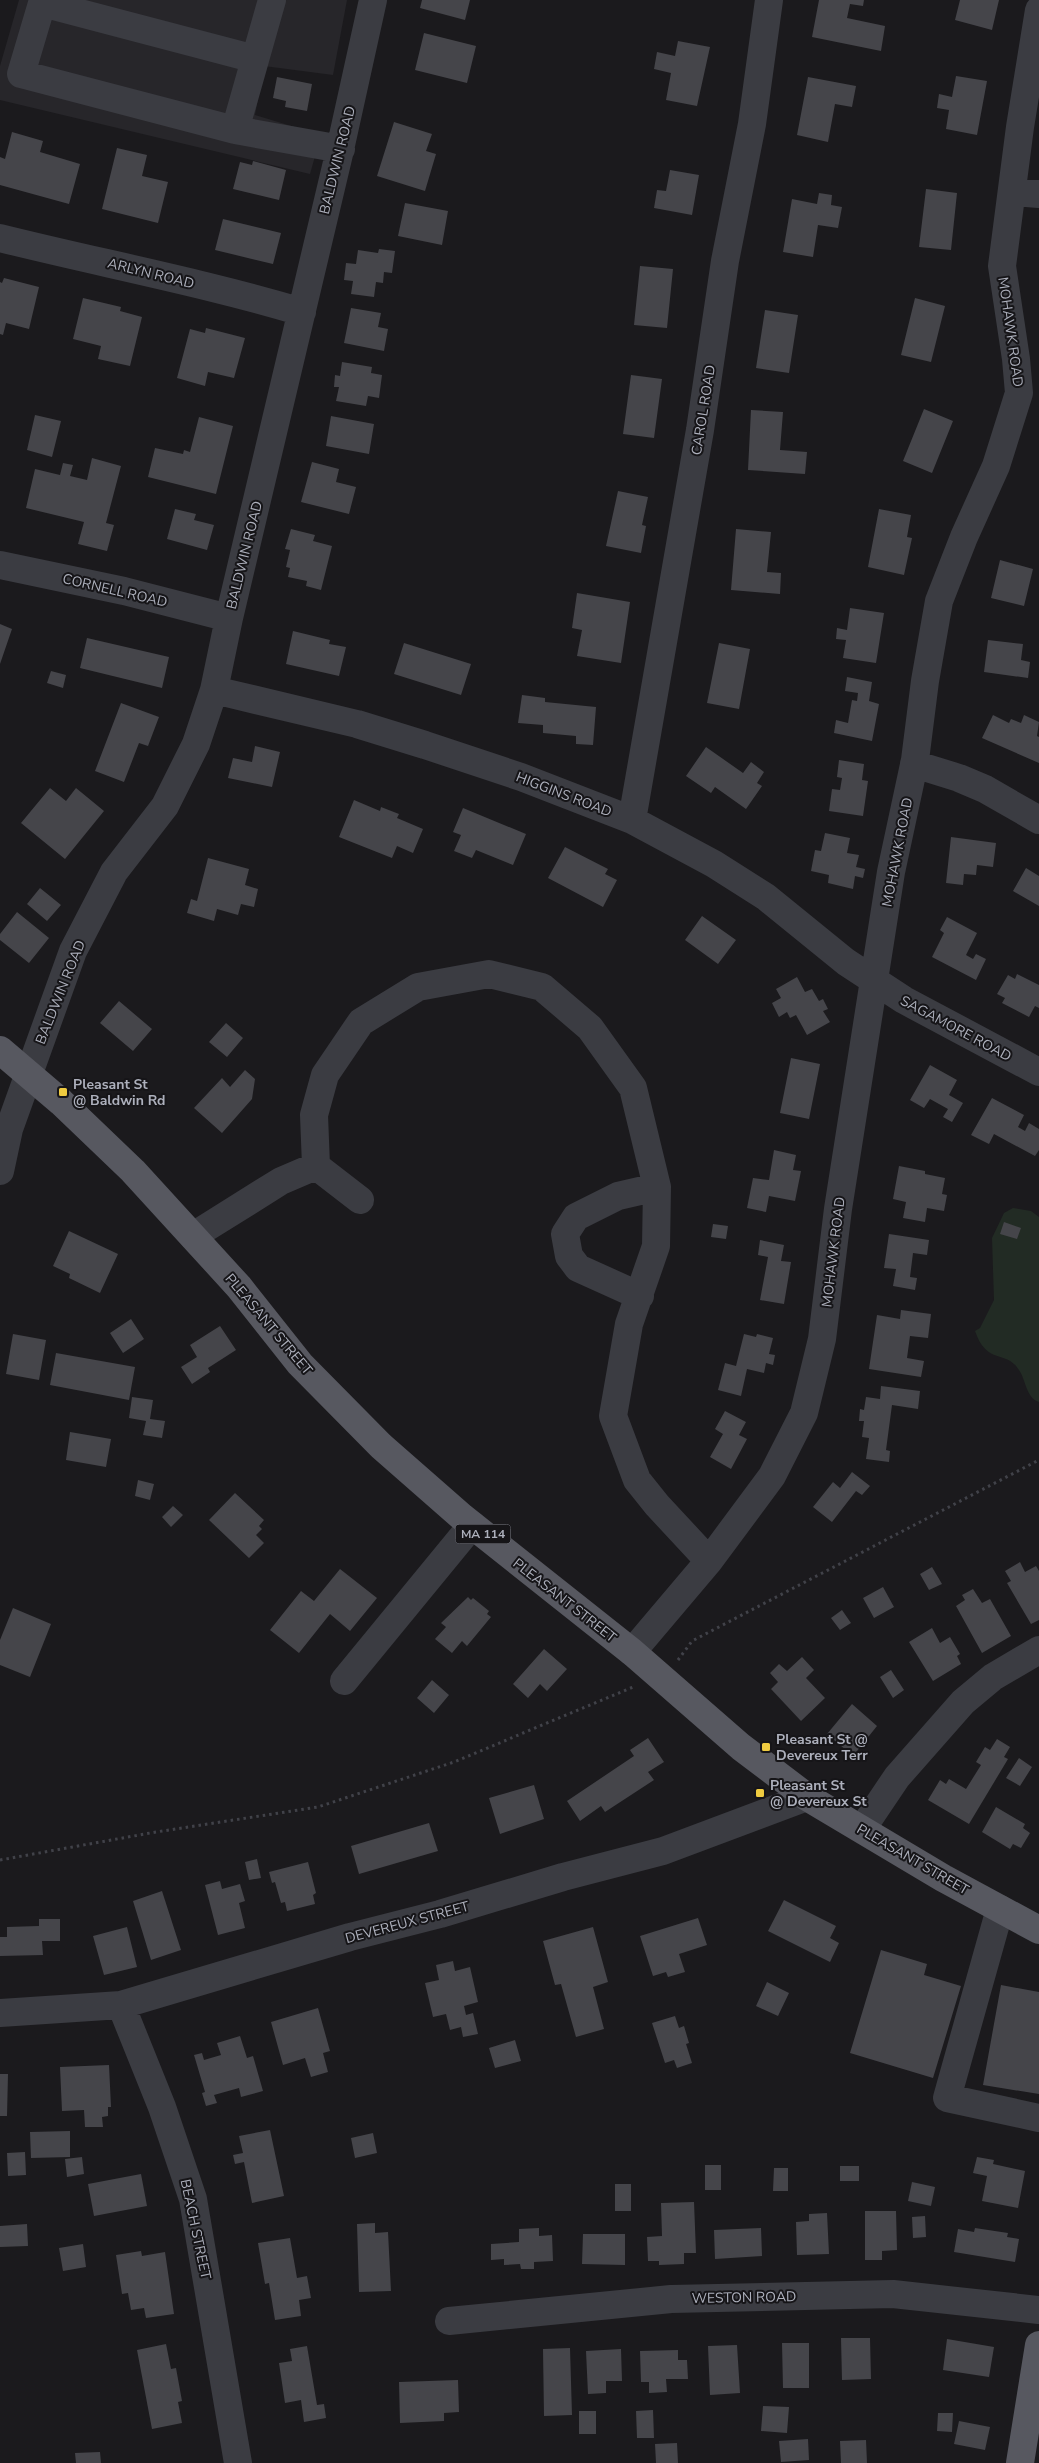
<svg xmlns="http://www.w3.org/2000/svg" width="1039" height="2463" viewBox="0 0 1039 2463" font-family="'Nunito Sans',sans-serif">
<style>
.built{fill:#27262a}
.green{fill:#222b24}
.building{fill:#45454a}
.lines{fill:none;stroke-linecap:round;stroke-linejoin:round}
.path{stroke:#414249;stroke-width:3;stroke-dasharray:2.5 4;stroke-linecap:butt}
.minor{stroke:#3b3c42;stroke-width:28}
.major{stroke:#575860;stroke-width:28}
.poi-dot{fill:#efcb40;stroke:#161518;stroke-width:2}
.labels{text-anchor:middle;stroke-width:4;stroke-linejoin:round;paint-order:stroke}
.shield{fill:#161518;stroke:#80828b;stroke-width:1}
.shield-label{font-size:12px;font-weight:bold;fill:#adb0bc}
.street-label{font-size:14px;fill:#adb0bc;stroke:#161518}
.poi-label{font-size:14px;font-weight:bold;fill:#adb0bc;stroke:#161518;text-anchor:start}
</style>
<rect width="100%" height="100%" fill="#1b1a1d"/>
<path class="built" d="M19 0H347L333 75 264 66 255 115 321 135 310 174 0 100V66Z"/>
<path class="green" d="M1013 1208 1031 1211 1039 1217V1402C1026 1398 1026 1380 1019 1370 1006 1349 987 1366 975 1331L980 1328 994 1300 992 1238 1004 1213Z"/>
<path class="building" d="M422 0H470L465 20 420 8Z
M819 0H864L863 6 850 4 847 18 885 26 881 51 812 37Z
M960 0H999L992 30 955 20Z
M424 33 476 46 467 83 415 70Z
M678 41 710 47 697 106 666 100 671 73 654 69 657 52 675 56Z
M956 76 987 81 977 135 946 129 949 110 937 108 939 94 952 97Z
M277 77 312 84 307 111 285 107 286 101 273 98Z
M808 77 856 86 852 107 835 104 828 142 797 135Z
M394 122 432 134 426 151 436 154 425 191 377 176Z
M12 132 43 141 40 152 80 164 69 204 0 185V157L5 159Z
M117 148 147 155 142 176 168 182 158 223 102 209Z
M253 161 286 170 279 200 233 189 240 162 252 165Z
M670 170 699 175 692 215 654 208 657 190 666 191Z
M926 189 957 193 951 250 919 247Z
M819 193 832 195 831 205 842 207 838 228 818 225 813 257 783 252 792 199 817 204Z
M405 203 448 211 442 245 398 236Z
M223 219 281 233 273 264 215 250Z
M379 249 395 251 392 273 384 272 383 283 376 282 374 297 351 294 353 281 344 280 346 263 356 264 358 250 378 253Z
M640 266 673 269 667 328 634 325Z
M4 278 39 287 29 329 6 323 3 335 0 334V282L2 283Z
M83 298 121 307 120 311 142 317 130 366 98 359 101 346 73 339Z
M915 298 945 306 931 362 901 355Z
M351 308 381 313 378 327 388 329 384 351 344 343Z
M765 310 798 315 789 373 756 368Z
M206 328 245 338 234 378 208 372 205 386 177 378 190 329 205 333Z
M342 362 372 367 371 373 382 375 379 398 368 396 366 406 336 401 339 387H334L335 375 340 376Z
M631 375 662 379 654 438 623 434Z
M924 409 953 421 932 473 903 461Z
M751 410 783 412 780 450 807 452 805 474 748 470Z
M35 415 61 421 52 457 27 450Z
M331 416 374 424 369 454 326 446Z
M199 417 233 426 216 494 148 477 155 448 183 454 184 450 190 452Z
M92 458 121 466 106 523 114 525 107 551 78 544 84 522 26 508 35 469 60 475 63 463 73 465 70 476 87 480Z
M312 462 339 469 336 482 356 487 349 514 301 502Z
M618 491 648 497 642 525 646 526 641 553 606 546Z
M175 509 196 514 194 520 214 525 207 550 167 539Z
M879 509 911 515 907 537 912 538 904 575 868 567Z
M291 529 315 535 313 541 332 546 321 590 306 586 307 581 288 577 290 568 286 567 290 550 285 549Z
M736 529 771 532 767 572 781 573 780 594 731 590Z
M1000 560 1033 569 1024 606 991 598Z
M577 593 630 602 621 663 577 656 582 630 572 628Z
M850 608 884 613 876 663 843 658 846 640 836 639 837 628 847 630Z
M0 624 12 629 0 664Z
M293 631 330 640 329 644 346 647 339 676 286 664Z
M87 638 169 657 162 688 80 668Z
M988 640 1023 644 1021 660 1030 662 1028 678 984 672Z
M404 643 471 664 461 695 394 674Z
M719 643 750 649 739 709 707 703Z
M51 671 66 675 63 688 47 683Z
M847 677 872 682 869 701 879 704 872 741 834 733 836 720 848 723 852 700 857 701 858 693 845 691Z
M522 695 545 698V702L596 707 593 745 576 744V736L543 733V725L518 723Z
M121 703 159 717 148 746 139 743 124 782 95 771Z
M993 715 1009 723 1011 719 1021 723 1024 715 1039 722 1037 736 1039 737V763L982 738Z
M255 746 280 752 272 787 228 778 233 758 252 762Z
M706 747 743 773 751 762 764 772 757 783 762 786 746 809 715 787 711 793 686 776Z
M839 760 864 764 862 780 868 781 863 816 829 811 832 789 840 790 842 778 837 777Z
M50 788 66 801 76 788 104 811 65 859 21 823Z
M354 800 380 811 381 807 399 814 397 818 423 829 413 853 397 846 392 858 339 837Z
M463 808 526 834 513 865 476 850 472 858 454 851 461 835 453 832Z
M825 833 850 838 847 853 859 855 856 867 865 869 863 878 855 876 853 889 828 883 829 875 811 871 815 850 821 851Z
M951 837 996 843 993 867 977 865 976 875 964 874 963 885 946 883Z
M565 847 608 869 605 874 617 880 603 907 548 878Z
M208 858 249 869 245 885 258 889 254 907 241 904 238 915 217 909 214 921 187 913 191 899 197 901Z
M1026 868 1039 876V906L1013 891Z
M40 888 61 905 47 921 27 904Z
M17 912 49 938 29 963 0 940V934Z
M702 916 736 940 718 964 685 940Z
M947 917 977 933 966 955 973 959 976 954 986 959 976 980 932 957 944 933 940 930Z
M1017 974 1039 985V1008L1035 1006 1029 1017 1002 1003 1005 998 997 994 1008 975 1015 979Z
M797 977 805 992 812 989 819 1001 823 999 828 1009 823 1011 830 1022 807 1035 796 1015 790 1018 787 1012 779 1017 772 1003 781 998 776 989Z
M119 1001 152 1029 133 1051 100 1023Z
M226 1023 243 1038 227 1057 209 1042Z
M791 1058 820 1064 809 1119 780 1113Z
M930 1065 957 1080 949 1095 963 1103 952 1122 943 1117 948 1109 930 1099 924 1108 910 1100Z
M245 1070 255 1079 252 1099 222 1133 194 1108 222 1078 230 1087Z
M992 1098 1024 1115 1018 1127 1025 1131 1029 1123 1039 1129V1150L1035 1156 994 1134 989 1144 971 1135Z
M774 1150 796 1155 793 1170 801 1171 795 1201 769 1196 766 1212 747 1208 753 1178 769 1180Z
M899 1166 925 1171V1174L945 1178 942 1194 947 1195 944 1211 927 1208 925 1222 903 1218 906 1202 893 1199Z
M1004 1222 1021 1228 1017 1239 1000 1234Z
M713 1224 728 1226 726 1239 711 1237Z
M69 1231 118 1254 100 1293 69 1278 70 1274 53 1266Z
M889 1234 929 1240 927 1255 913 1253 910 1277 917 1278 915 1290 893 1286 896 1269 884 1268Z
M760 1240 784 1245 781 1261 791 1262 784 1304 760 1300 768 1257 758 1255Z
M901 1310 931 1314 928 1338 910 1336 907 1358 924 1361 921 1377 869 1369 877 1315 900 1319Z
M131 1319 144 1339 123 1353 110 1333Z
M220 1326 236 1350 208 1368 210 1372 192 1384 181 1367 197 1357 190 1345Z
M13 1334 46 1340 39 1380 6 1374Z
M744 1334 756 1337 757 1334 773 1338 769 1354 775 1355 773 1365 766 1363 764 1373 747 1369 741 1396 718 1390 725 1363 736 1366Z
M56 1353 135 1367 129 1400 50 1385Z
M881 1386 920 1391 918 1409 892 1405 886 1450 890 1451 889 1462 866 1459 869 1438 862 1437 864 1421H859L860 1409 864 1410 866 1397 880 1399Z
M132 1397 153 1400 150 1419 165 1421 162 1438 143 1435 146 1421 129 1418Z
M725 1411 746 1422 739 1435 747 1439 731 1469 710 1457 723 1434 715 1429Z
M70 1432 111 1439 106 1467 66 1460Z
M852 1472 870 1486 862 1495 856 1491 832 1522 813 1507 833 1482 840 1488Z
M138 1480 154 1484 150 1500 135 1496Z
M235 1493 264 1520 259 1526 262 1529 256 1535 264 1543 249 1558 209 1520Z
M173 1506 183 1515 171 1527 162 1517Z
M1020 1562 1025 1572 1036 1566 1039 1571V1620L1031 1624 1007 1583 1011 1581 1005 1571Z
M932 1567 942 1584 929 1590 920 1574Z
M340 1569 377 1598 350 1631 330 1614 299 1653 270 1630 301 1591 314 1601Z
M883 1587 894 1607 874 1618 863 1598Z
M973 1589 982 1603 990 1599 1011 1636 982 1653 956 1606 965 1600 962 1595Z
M468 1597 471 1600 473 1598 489 1611 487 1614 491 1617 467 1646 462 1641 452 1653 435 1639 446 1627 441 1623Z
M13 1608 51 1624 30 1677 0 1665V1640Z
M842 1610 851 1623 840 1630 831 1618Z
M932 1628 940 1643 950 1637 960 1654 957 1656 961 1664 933 1681 909 1642Z
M544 1649 567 1669 547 1691 540 1684 528 1698 513 1684Z
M802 1657 814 1670 806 1678 825 1698 801 1721 771 1689 778 1682 770 1673 779 1664 787 1671Z
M891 1670 904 1690 893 1698 880 1677Z
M432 1680 449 1695 434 1713 417 1698Z
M852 1704 877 1726 853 1756 827 1734Z
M648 1738 664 1762 648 1772 654 1780 605 1812 601 1806 580 1821 567 1801 634 1756 630 1750Z
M997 1739 1010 1747 1004 1757 1008 1759 969 1824 928 1800 940 1780 946 1784 949 1779 966 1789 981 1765 976 1762 985 1747 990 1750Z
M1019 1758 1032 1767 1020 1786 1006 1778Z
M534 1785 544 1819 500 1834 489 1798Z
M996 1807 1025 1824 1023 1828 1030 1833 1021 1848 1013 1844 1010 1849 982 1832Z
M429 1823 438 1851 359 1874 351 1846Z
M257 1859 261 1878 249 1880 245 1862Z
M308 1862 316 1893 313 1895 315 1904 287 1911 285 1902 281 1903 275 1882 272 1883 269 1872Z
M220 1881 222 1889 240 1884 245 1901 239 1903 245 1928 218 1935 205 1885Z
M162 1891 181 1950 151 1960 133 1901Z
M784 1900 836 1926 830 1938 839 1943 830 1962 768 1931Z
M698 1918 707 1945 679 1954 685 1972 668 1977 666 1972 653 1976 640 1936Z
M39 1919H60V1941H42L43 1955 0 1956V1937H7V1927L39 1926Z
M127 1927 137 1967 104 1975 93 1936Z
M593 1927 608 1982 593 1987 604 2029 576 2037 561 1984 555 1985 543 1941Z
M881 1950 927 1964 924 1975 961 1986 933 2078 850 2053Z
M453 1961 455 1971 470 1967 478 2002 464 2006 466 2015 473 2013 478 2034 463 2037 461 2027 450 2030 446 2014 433 2017 425 1983 439 1980 436 1965Z
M767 1982 789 1993 778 2016 756 2006Z
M1001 1985 1039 1992V2094L983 2085Z
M318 2008 330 2051 323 2053 328 2072 311 2077 305 2058 283 2065 271 2022Z
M675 2016 679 2028 684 2026 689 2043 686 2044 692 2063 677 2068 674 2060 665 2063 652 2023Z
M240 2036 247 2058 253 2056 263 2091 241 2097 239 2088 214 2095 217 2103 206 2106 202 2093 205 2092 194 2055 202 2053 204 2060 221 2055 217 2043Z
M515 2040 521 2061 495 2068 489 2048Z
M109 2065 111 2107H108V2116L102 2117 103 2127H85L84 2110 62 2111 60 2067Z
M0 2074H8L7 2116H0Z
M270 2130 284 2196 252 2203 244 2162 235 2164 233 2155 243 2153 239 2136Z
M70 2131V2157L31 2158 30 2132Z
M373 2133 377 2153 355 2158 351 2138Z
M25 2152 26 2175 8 2176 7 2153Z
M82 2157 84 2174 67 2177 65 2159Z
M977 2157 994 2160 993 2164 1025 2171 1018 2208 982 2201 987 2176 973 2173Z
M705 2165H721V2190H705Z
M840 2166H859V2181H840Z
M774 2168H788V2191H773Z
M141 2174 147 2206 94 2216 88 2184Z
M912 2182 935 2187 931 2206 908 2201Z
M615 2184H631V2211H615Z
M694 2202 696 2253H684V2264L659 2265V2261H648L647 2237 662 2236 661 2203Z
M865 2211H896L897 2250 882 2251V2260H865Z
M827 2213 829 2254 797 2255 796 2222 809 2221V2214Z
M925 2216 926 2237 913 2238 912 2217Z
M375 2223V2233L388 2232 391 2291 359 2292 357 2224Z
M27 2224 28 2246 0 2247V2226Z
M539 2228V2236L552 2235 553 2261 534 2262V2269H521L520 2264 504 2265V2259L491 2260V2244L519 2242V2229Z
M761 2228 762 2256 715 2259 714 2230Z
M975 2228 1008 2233 1007 2237 1019 2239 1015 2262 954 2252 958 2229 974 2232Z
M583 2234H625V2265L582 2264Z
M290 2238 297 2278 307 2276 311 2298 299 2300 301 2316 275 2320 269 2283 265 2284 258 2243Z
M83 2244 86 2267 63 2271 59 2248Z
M141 2251 142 2256 165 2252 174 2314 146 2318 144 2308 131 2310 128 2293 122 2294 116 2255Z
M841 2338H870L871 2379 842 2380Z
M947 2339 994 2347 989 2377 943 2370Z
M782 2343H809V2388H783Z
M166 2344 171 2369 176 2368 182 2401 178 2402 182 2423 152 2429 137 2350Z
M737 2345 740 2393 710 2395 708 2346Z
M307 2346 317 2405 324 2404 326 2418 304 2422 301 2400 285 2403 279 2363 292 2361 290 2349Z
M570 2348 572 2415 544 2416 543 2349Z
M621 2349 622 2381H606V2393L588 2394 586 2351Z
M678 2350V2360H687L688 2379H666L667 2392 649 2393V2382H641L640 2351Z
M458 2380 459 2412 444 2413V2421L400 2423 399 2382Z
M763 2406 789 2407 787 2433 761 2431Z
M653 2410 654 2438H637L636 2411Z
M579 2411H596V2434H579Z
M938 2413H953L952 2432 937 2431Z
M959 2421 990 2427 985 2450 954 2444Z
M808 2439 809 2460 781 2462 779 2441Z
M866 2440 867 2463H841L840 2441Z
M677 2443 678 2463H656L655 2444Z
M100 2452 101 2463H76L75 2453Z"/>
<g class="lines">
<path class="path" d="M678 1660 692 1641 1039 1460
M0 1860 156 1832 318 1807 454 1762 633 1687"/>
<path class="minor" d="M43 0 21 74 235 130 272 0
M42 3 255 59
M235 130 341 149
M1013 192 1039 194
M0 238C100 263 202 282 302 312
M0 565 124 591 229 618
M214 690 357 724 425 745 521 777 632 820 714 864 766 897 846 962 904 1000 1039 1072
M914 764 959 778 985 789 1039 820
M632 820 700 430 725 261 752 124 769 0
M0 1171 9 1129 73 951 114 872 165 806 196 744 214 690 229 618 339 154 373 0
M360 1200 316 1166 314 1115 325 1075 361 1022 418 987 489 974 542 987 590 1028 633 1088 657 1187 656 1246 629 1324 613 1416 637 1480 657 1505 709 1561
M193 1236 281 1181 316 1166
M640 1296 578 1268 569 1256 565 1234 576 1217 618 1196 657 1187
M632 1652 709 1561 772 1476 804 1413 822 1339 838 1209 891 872 915 760 925 681 939 601 964 537 996 466 1019 393 1016 359 1002 266 1020 127 1039 10
M344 1681 472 1525
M862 1829 897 1777 963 1702 993 1677 1039 1650
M1000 1909 947 2098 1039 2118
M121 2005 162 2107 193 2199 238 2463
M0 2013 121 2005 350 1937 440 1914 563 1877 663 1851 807 1797
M449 2321 671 2299 893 2294 1039 2310"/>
<path class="major" d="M0 1050 61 1102 133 1171 239 1287 300 1364 381 1446 462 1517 632 1652 741 1747 807 1797 943 1878 1039 1930
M1020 2463 1039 2345"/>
</g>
<g class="poi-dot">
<rect x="58" y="1087" width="10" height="10" rx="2.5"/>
<rect x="761" y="1742" width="10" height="10" rx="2.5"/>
<rect x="755" y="1788" width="10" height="10" rx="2.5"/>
</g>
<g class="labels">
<rect class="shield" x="455.5" y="1524.5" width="55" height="19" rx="4"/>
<g class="shield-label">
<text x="483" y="1538">MA 114</text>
</g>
<g class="street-label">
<text transform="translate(337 160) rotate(-76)" y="5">BALDWIN ROAD</text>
<text transform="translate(151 273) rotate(14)" y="5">ARLYN ROAD</text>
<text transform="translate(1011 332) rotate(82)" y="5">MOHAWK ROAD</text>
<text transform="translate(703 410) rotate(-81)" y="5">CAROL ROAD</text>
<text transform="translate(244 555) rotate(-76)" y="5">BALDWIN ROAD</text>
<text transform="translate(115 590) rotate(13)" y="5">CORNELL ROAD</text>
<text transform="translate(564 794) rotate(21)" y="5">HIGGINS ROAD</text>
<text transform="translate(897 852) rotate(-79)" y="5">MOHAWK ROAD</text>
<text transform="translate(60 992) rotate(-68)" y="5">BALDWIN ROAD</text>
<text transform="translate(956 1028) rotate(28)" y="5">SAGAMORE ROAD</text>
<text transform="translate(833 1252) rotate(-83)" y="5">MOHAWK ROAD</text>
<text transform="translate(269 1324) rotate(50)" y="5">PLEASANT STREET</text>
<text transform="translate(565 1600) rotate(38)" y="5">PLEASANT STREET</text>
<text transform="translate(913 1859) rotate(30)" y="5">PLEASANT STREET</text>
<text transform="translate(407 1922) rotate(-15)" y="5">DEVEREUX STREET</text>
<text transform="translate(196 2229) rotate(78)" y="5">BEACH STREET</text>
<text transform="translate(744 2297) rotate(-1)" y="5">WESTON ROAD</text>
</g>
<g class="poi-label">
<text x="73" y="1089">Pleasant St<tspan x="73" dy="16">@ Baldwin Rd</tspan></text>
<text x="776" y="1744">Pleasant St @<tspan x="776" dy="16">Devereux Terr</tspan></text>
<text x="770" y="1790">Pleasant St<tspan x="770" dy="16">@ Devereux St</tspan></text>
</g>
</g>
</svg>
